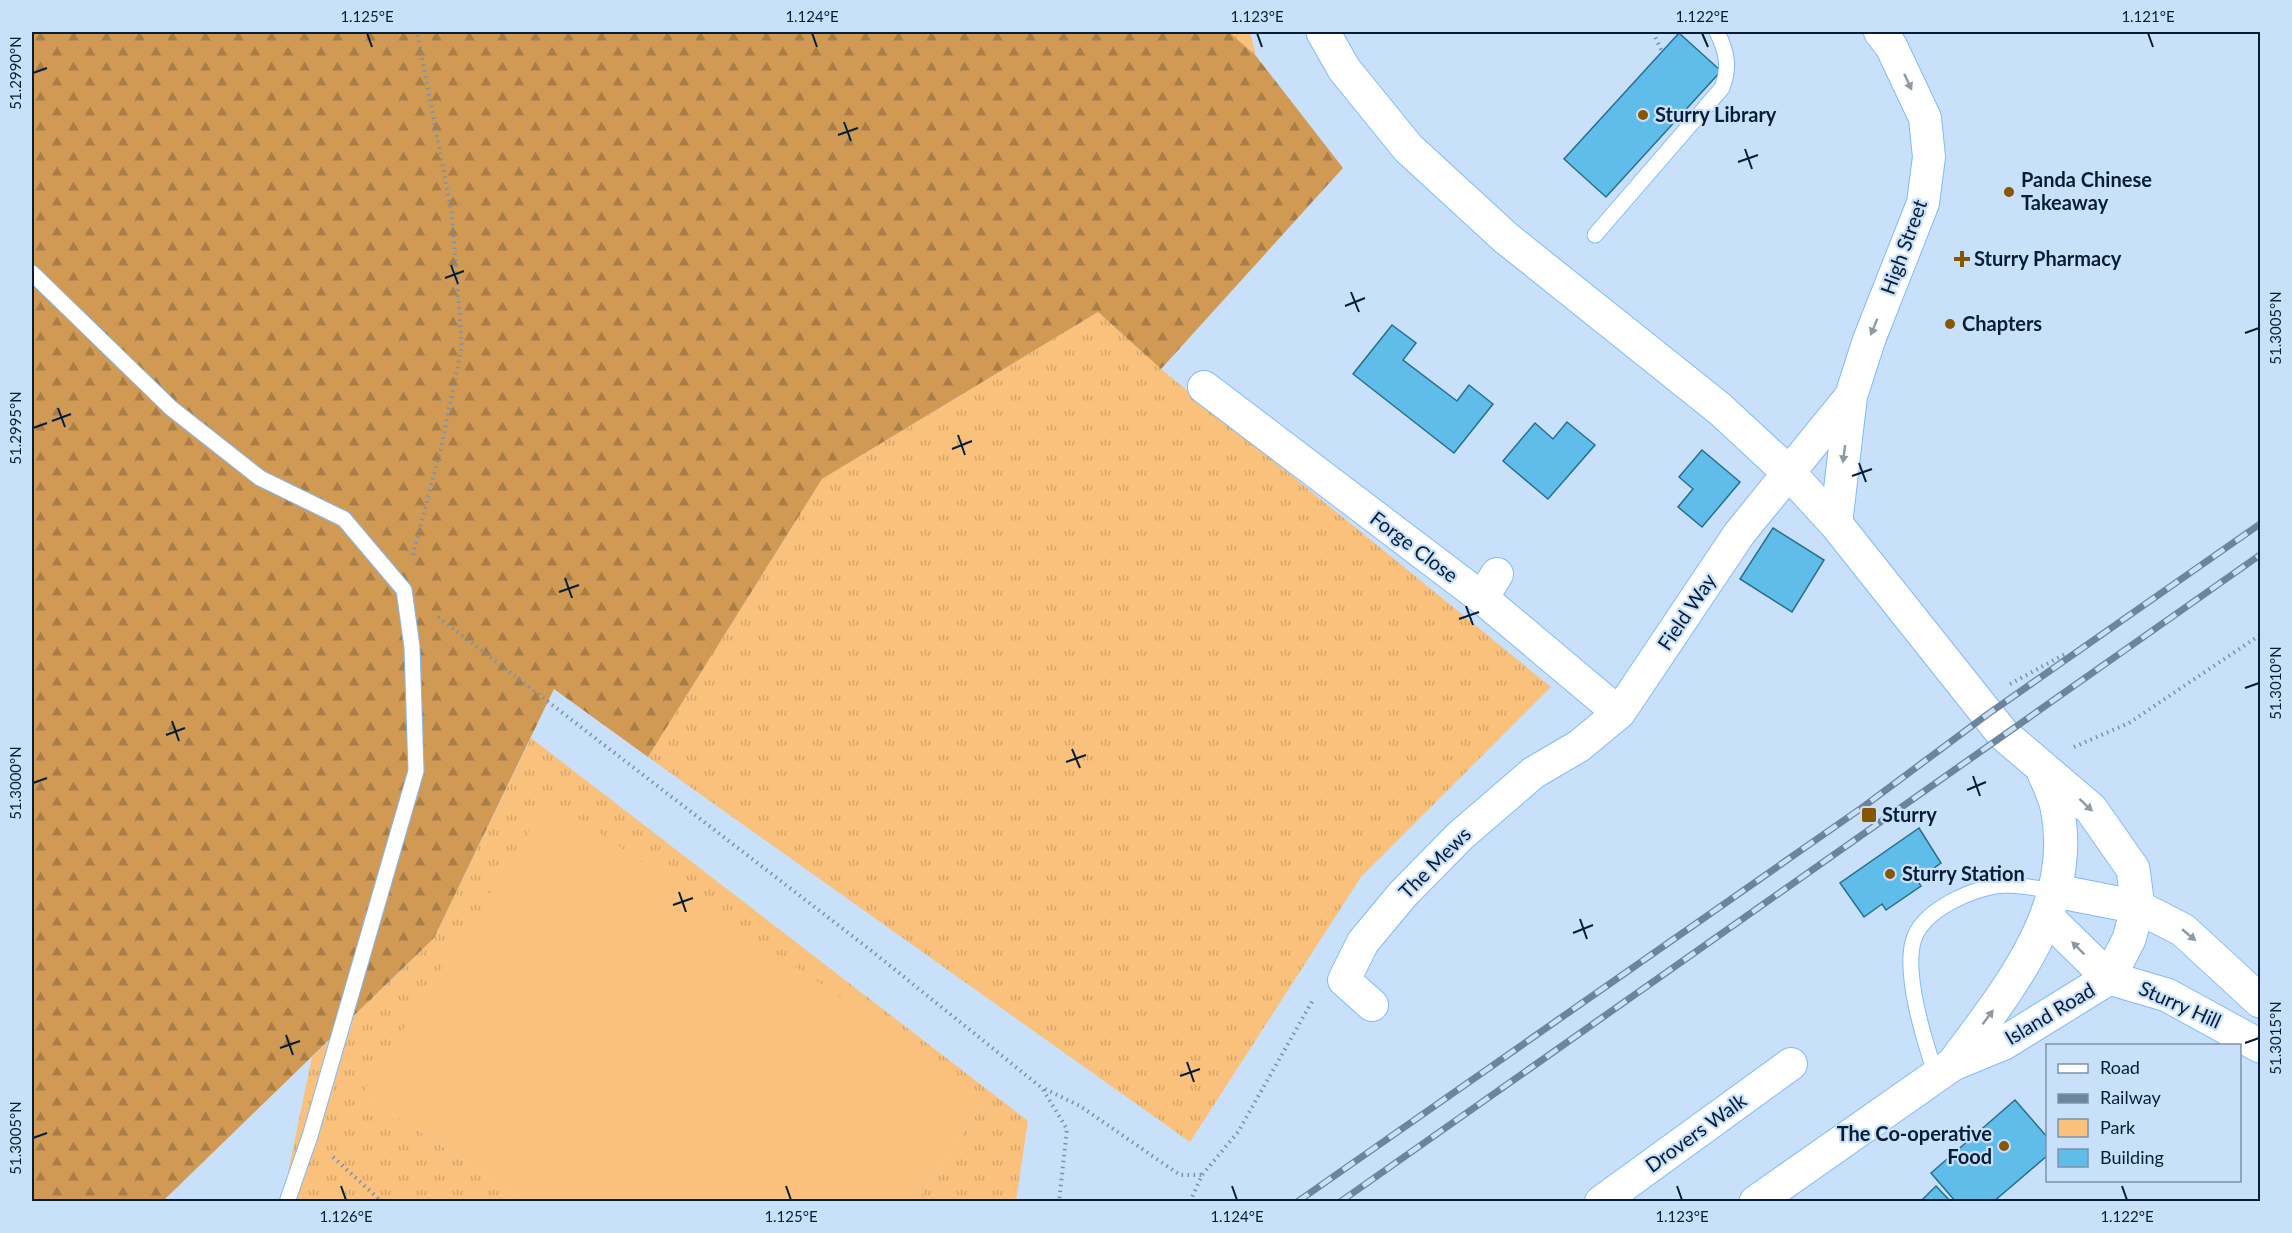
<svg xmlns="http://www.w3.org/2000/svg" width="2292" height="1233" viewBox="0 0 2292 1233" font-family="Lato,sans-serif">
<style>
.grass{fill:url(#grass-tufts)}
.forest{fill:url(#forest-firs)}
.park{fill:#f9c17c}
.building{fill:#60bdea;stroke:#256f8f;stroke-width:1.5}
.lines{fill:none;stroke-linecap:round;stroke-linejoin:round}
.service-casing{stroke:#80baf9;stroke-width:17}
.minor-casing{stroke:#80baf9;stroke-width:34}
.primary-casing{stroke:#80baf9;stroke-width:35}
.trunk-casing{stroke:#80baf9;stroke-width:35}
.path{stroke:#7a91ab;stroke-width:4;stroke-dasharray:1.5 4.5;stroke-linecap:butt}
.service{stroke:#fff;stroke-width:15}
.minor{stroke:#fff;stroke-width:32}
.primary{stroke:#fff;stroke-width:33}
.trunk{stroke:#fff;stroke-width:33}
.rail-casing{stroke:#6d849d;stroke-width:7}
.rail{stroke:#c9e0fa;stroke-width:4.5;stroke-dasharray:14;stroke-linecap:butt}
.oneway{fill:#8f99a4}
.ticks{fill:none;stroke:#061d35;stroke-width:2}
.poi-dot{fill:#885600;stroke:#c9e0fa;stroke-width:2}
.labels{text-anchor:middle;stroke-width:4.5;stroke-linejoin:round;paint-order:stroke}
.poi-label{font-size:20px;font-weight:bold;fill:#061d35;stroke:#c9e0fa;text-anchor:start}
.street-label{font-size:20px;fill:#061d35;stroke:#c9e0fa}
.neatline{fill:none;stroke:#061d35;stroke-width:2}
.ticks-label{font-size:15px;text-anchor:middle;fill:#061d35}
</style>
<defs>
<pattern id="grass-tufts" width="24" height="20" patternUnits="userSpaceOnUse" patternTransform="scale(1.5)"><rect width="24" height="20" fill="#f9c17c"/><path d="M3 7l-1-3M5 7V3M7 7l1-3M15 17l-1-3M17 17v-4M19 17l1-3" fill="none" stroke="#d4a56c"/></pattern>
<pattern id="forest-firs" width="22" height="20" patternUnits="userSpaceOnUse" patternTransform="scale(1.5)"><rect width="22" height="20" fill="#d19a54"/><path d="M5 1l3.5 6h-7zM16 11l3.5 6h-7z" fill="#a87d46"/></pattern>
</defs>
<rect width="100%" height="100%" fill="#c9e0fa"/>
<path class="grass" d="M1229 32H1250L1256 56Z
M1098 312 1161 369 1551 687 1361 877 1190 1142 648 757 822 479Z
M531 738 1028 1121 1016 1201H917L987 1098 362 1094 526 1201 282 1202 312 1057 434 938Z"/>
<path class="forest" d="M32 32H1229L1256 56 1343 168 1161 369 1098 312 822 479 648 757 554 689 434 938 163 1201H32Z"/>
<path class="park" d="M550 799 987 1098 917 1201H526L362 1094Z"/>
<path class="building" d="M1679 33 1721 71 1606 197 1564 159Z
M1392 325 1416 343 1403 360 1457 401 1469 385 1493 404 1454 453 1353 374Z
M1567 422 1595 445 1548 499 1503 461 1535 423 1553 439Z
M1702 450 1740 482 1702 527 1678 507 1693 489 1679 477Z
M1773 528 1824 560 1792 612 1740 579Z
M1919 828 1941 863 1917 880 1921 886 1886 910 1882 904 1864 917 1840 883Z
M2015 1100 2048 1138V1155L1993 1202H1956L1931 1173Z
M1936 1186 1951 1202H1920Z"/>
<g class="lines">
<g class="service-casing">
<path id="service" d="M1595 235 1722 88C1730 67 1727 52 1717 32
M32 273 171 408 260 478 344 519 404 590 412 647 416 771 310 1136 287 1202
M1936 1076C1925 1042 1904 977 1913 942 1921 910 1975 886 2006 885 2022 885 2039 889 2056 891"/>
</g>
<g class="minor-casing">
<path id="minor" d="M1204 387 1482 598 1619 713
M1836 524 1851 396 1869 340 1923 203 1929 157 1925 118 1891 46 1880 32
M1482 598 1497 574
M1372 1005 1344 980 1363 942 1403 894 1460 836 1533 773 1579 746 1619 713 1739 534 1851 396
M1601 1202 1791 1064"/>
</g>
<g class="primary-casing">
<path id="primary" d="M2056 891 2138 907 2183 930 2260 1001
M2048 918 2109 978 2167 995 2260 1046"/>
</g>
<g class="trunk-casing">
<path id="trunk" d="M1323 32 1344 69 1408 148 1506 238 1720 409 1789 473 1836 524 2003 734 2091 809 2133 869 2138 907 2129 939 2109 978 2004 1043 1953 1064 1756 1202
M1953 1064C2008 990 2078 906 2057 807 2054 794 2047 781 2042 768"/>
</g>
<path class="path" d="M1653 32 1662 52
M413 555 442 443 462 346 452 215 417 32
M438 617 873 952 1042 1088 1067 1129 1059 1202
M2010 684 2065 654
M2074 747 2129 723 2260 635
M1045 1089 1080 1106 1180 1175H1202
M333 1157 382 1202
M1190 1202 1202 1175 1238 1132 1314 998"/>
<use href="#service" class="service"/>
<use href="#minor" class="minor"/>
<use href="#primary" class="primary"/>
<use href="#trunk" class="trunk"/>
<g class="rail-casing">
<path id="rail" d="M1297 1202 1863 807 1988 714 2260 524
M1340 1202 2260 555"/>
</g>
<use href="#rail" class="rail"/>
</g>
<defs><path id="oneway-solid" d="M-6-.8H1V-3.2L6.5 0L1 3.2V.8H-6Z" transform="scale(1.5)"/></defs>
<g class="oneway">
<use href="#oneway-solid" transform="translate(1908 82) rotate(65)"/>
<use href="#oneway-solid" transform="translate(1874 327) rotate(112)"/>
<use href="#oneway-solid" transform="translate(1844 454) rotate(97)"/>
<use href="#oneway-solid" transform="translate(2086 805) rotate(43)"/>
<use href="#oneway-solid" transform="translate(2189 935) rotate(40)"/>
<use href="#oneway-solid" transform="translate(2078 948) rotate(-135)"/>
<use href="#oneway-solid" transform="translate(1988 1017) rotate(-53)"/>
</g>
<path class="ticks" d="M367 33 372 47M812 33 817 47M1257 33 1262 47M1702 33 1708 47M2148 33 2153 47M33 73 47 68M844 122 851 141M838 135 858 128M1745 149 1752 169M1738 162 1758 155M451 265 458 284M445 278 464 271M1351 292 1359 312M1345 306 1365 298M2245 333 2259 328M58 408 65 427M52 421 71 414M33 428 47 423M958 435 965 455M952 449 972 441M1859 463 1866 482M1852 476 1872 469M565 578 572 598M559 592 579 585M1466 606 1473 625M1459 619 1479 612M2245 688 2259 683M172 721 179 741M166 735 185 728M1072 749 1080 768M1066 762 1086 755M1973 776 1980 796M33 783 47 778M1967 790 1986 782M679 892 686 912M673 905 693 898M1580 919 1587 939M1573 933 1593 925M286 1035 293 1055M2245 1043 2259 1038M280 1048 300 1041M1187 1062 1194 1082M1180 1076 1200 1069M33 1138 47 1133M341 1186 346 1200M786 1186 791 1200M1232 1186 1237 1200M1677 1186 1682 1200M2122 1186 2127 1200"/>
<g class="poi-dot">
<circle cx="1643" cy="115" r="6"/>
<circle cx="2009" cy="192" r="6"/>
<path d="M1959 250h6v6h6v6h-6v6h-6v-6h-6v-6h6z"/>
<circle cx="1950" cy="324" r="6"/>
<rect x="1861" y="807" width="16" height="16" rx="3"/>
<circle cx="1890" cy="874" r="6"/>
<circle cx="2004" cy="1146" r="6"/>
</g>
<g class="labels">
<g class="poi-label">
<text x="1655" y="122">Sturry Library</text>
<text x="2021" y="187">Panda Chinese<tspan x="2021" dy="23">Takeaway</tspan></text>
<text x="1974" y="266">Sturry Pharmacy</text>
<text x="1962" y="331">Chapters</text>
<text x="1882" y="822">Sturry</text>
<text x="1902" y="881">Sturry Station</text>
<text x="1992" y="1141" text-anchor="end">The Co-operative<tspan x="1992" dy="23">Food</tspan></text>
</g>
<g class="street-label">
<text transform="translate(1904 247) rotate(-70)" y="7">High Street</text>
<text transform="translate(1414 547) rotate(37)" y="7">Forge Close</text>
<text transform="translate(1687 612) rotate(-56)" y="7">Field Way</text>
<text transform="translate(1435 863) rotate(-45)" y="7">The Mews</text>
<text transform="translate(2180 1005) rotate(24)" y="7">Sturry Hill</text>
<text transform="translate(2050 1014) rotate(-31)" y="7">Island Road</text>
<text transform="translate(1696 1133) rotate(-36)" y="7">Drovers Walk</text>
</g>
</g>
<rect width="2292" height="1233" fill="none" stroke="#c9e0fa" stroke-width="66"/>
<rect x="2046" y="1044" width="195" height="138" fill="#c9e0fa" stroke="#7b92ab" stroke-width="1.5"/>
<rect x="2058" y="1064" width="30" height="9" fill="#ffffff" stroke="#7b92ab" stroke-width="1.5"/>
<text x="2100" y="1074" font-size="18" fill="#061d35">Road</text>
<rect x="2058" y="1094" width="30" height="9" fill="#6d849d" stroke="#7b92ab" stroke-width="1.5"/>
<text x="2100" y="1104" font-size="18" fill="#061d35">Railway</text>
<rect x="2058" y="1119" width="30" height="18" fill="#f9c17c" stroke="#7b92ab" stroke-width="1.5"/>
<text x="2100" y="1134" font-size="18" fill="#061d35">Park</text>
<rect x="2058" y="1149" width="30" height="18" fill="#60bdea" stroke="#7b92ab" stroke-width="1.5"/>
<text x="2100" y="1164" font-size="18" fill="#061d35">Building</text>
<rect x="33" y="33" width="2226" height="1167" class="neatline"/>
<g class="ticks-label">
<text x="367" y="22">1.125°E</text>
<text x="812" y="22">1.124°E</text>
<text x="1257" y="22">1.123°E</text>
<text x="1702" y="22">1.122°E</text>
<text x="2148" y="22">1.121°E</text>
<text transform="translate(16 73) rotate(-90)" y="5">51.2990°N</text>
<text transform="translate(2276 328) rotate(-90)" y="5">51.3005°N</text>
<text transform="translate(16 428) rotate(-90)" y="5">51.2995°N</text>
<text transform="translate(2276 683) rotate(-90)" y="5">51.3010°N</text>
<text transform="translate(16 783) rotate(-90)" y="5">51.3000°N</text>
<text transform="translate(2276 1038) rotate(-90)" y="5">51.3015°N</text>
<text transform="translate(16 1138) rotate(-90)" y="5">51.3005°N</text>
<text x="346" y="1222">1.126°E</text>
<text x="791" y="1222">1.125°E</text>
<text x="1237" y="1222">1.124°E</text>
<text x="1682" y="1222">1.123°E</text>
<text x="2127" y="1222">1.122°E</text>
</g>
</svg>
